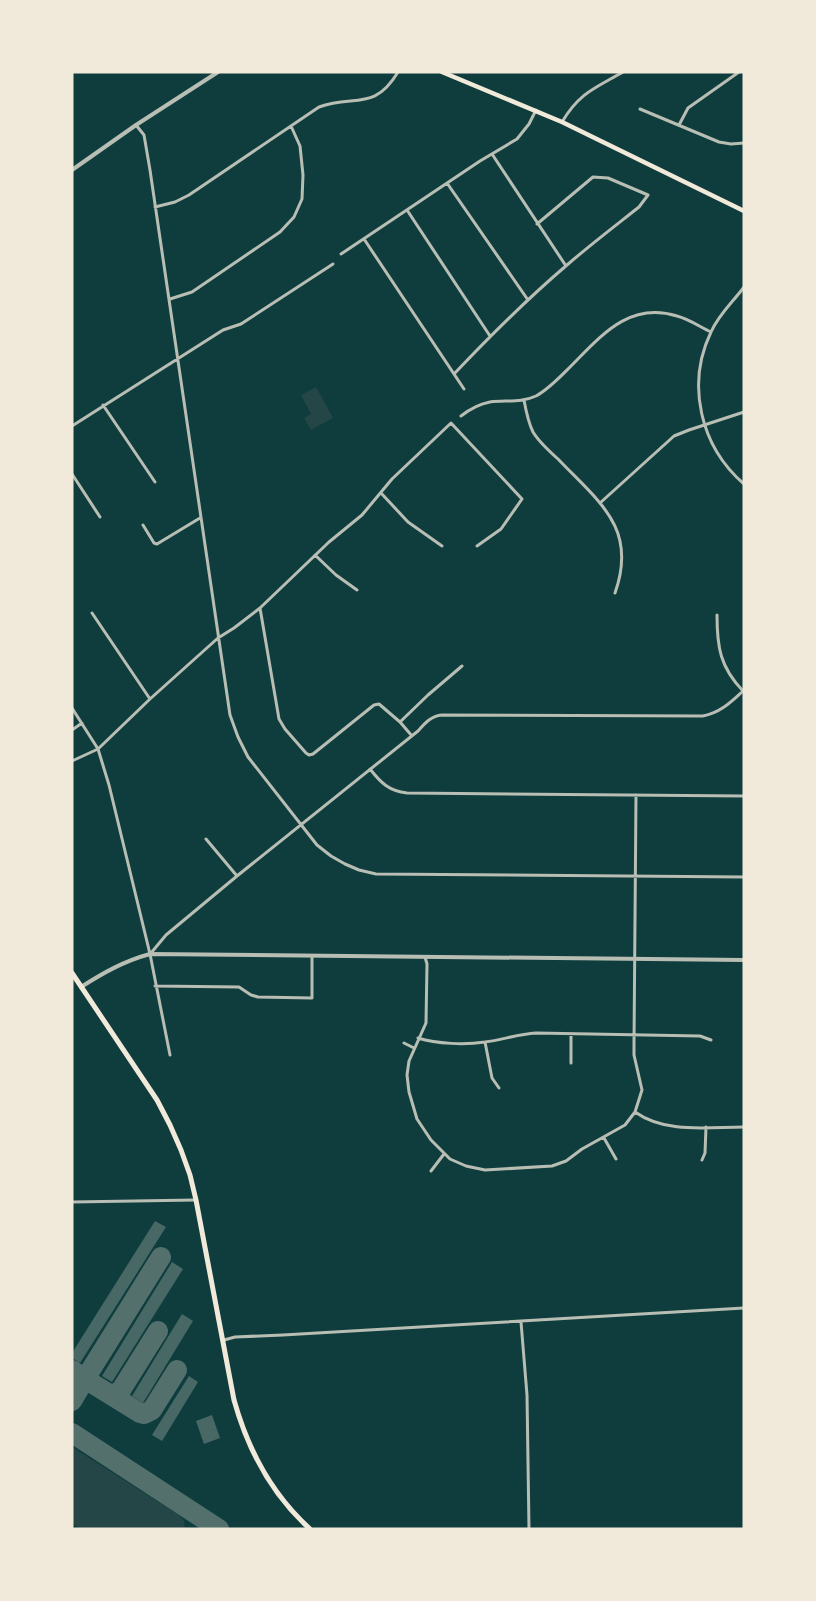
<svg xmlns="http://www.w3.org/2000/svg" width="816" height="1601" viewBox="0 0 816 1601" font-family="Rubik,sans-serif">
<style>
.green{fill:#244646}
.lines{fill:none;stroke-linecap:round;stroke-linejoin:round}
.taxiway{stroke:#53706d;stroke-width:20}
.building{fill:#486865}
.minor{stroke:#b8beb3;stroke-width:3}
.tertiary{stroke:#b8beb3;stroke-width:4}
.secondary{stroke:#f1e9da;stroke-width:4.5}
.primary{stroke:#f1e9da;stroke-width:5}
</style>
<rect width="100%" height="100%" fill="#0f3d3e"/>
<path class="green" d="M316 387 333 418 311 430 304 418 311 414 301 395Z
M72 1447 179 1515 184 1521 185 1529H81L72 1523Z"/>
<g class="lines">
<path class="taxiway" d="M161 1257 85 1379 140 1413 144 1414 152 1410 177 1370
M72 1370 85 1379 72 1401
M109 1393 115 1394 121 1390 158 1331
M72 1433 219 1529"/>
</g>
<path class="building" d="M155 1221 166 1227 80 1363 72 1358V1353Z
M172 1262 183 1269 112 1382 102 1376Z
M182 1314 193 1321 143 1403 132 1396Z
M189 1376 198 1382 162 1441 152 1435Z
M212 1415 220 1438 204 1444 196 1421Z"/>
<g class="lines">
<path class="minor" d="M640 109 719 142 731 144 744 143
M562 122C579 93 595 88 623 72
M136 125 144 135 150 170 230 715 238 737 248 757 317 845 331 856 345 864 359 870 376 874 744 877
M679 125 688 108 739 72
M492 154 566 266
M447 183 528 300
M155 207 175 202 189 195 319 107C354 94 374 112 398 72
M407 210 490 336
M364 239 464 389
M341 254 480 161 517 139 529 124 536 110
M744 287C733 302 719 314 711 332 686 384 700 446 744 484
M170 299 192 292 280 232 294 217 302 199 303 175 300 146 291 126
M454 374C490 336 527 299 567 265 590 245 615 226 639 207L648 195 608 178 593 177 537 224
M524 400C526 411 528 422 533 432 539 442 549 451 558 459 599 502 638 528 615 593
M103 405 155 482
M461 416C470 409 479 404 490 402 506 400 521 403 536 396 549 389 560 377 571 366 601 336 629 301 677 316 689 319 700 327 711 332
M72 426 223 330 241 324 333 264
M72 474 100 517
M381 493 408 522 442 546
M600 503 674 436 689 430 744 412
M143 525 154 543 157 544 200 518
M315 555 336 575 357 590
M260 608 329 542 362 515 392 479 451 423 522 499 501 529 477 546
M92 613 150 699
M717 615C717 647 720 667 743 691
M72 708 98 749 109 785 150 954 170 1055
M400 722 428 695 462 666
M72 730 82 723
M72 761 98 749 150 699 218 638 234 628 260 608 279 719 285 729 306 753 309 755 313 754 374 705 379 704 400 722 412 736
M370 769C381 783 389 791 407 793L744 796
M206 839 237 876
M151 953 166 935 237 876 418 731C425 723 431 716 442 715L703 716C720 713 731 702 743 691
M425 957 427 964 426 1023 409 1061 407 1075 409 1092 417 1119 431 1140 450 1159 466 1166 485 1170 552 1166 566 1161 582 1149 625 1125 635 1112 642 1090 634 1055V1044L636 795
M155 986 239 987 251 995 258 997 312 998V956
M418 1038C437 1044 465 1045 485 1042 502 1040 518 1034 536 1033L700 1036 711 1040
M485 1042 492 1078 499 1088
M404 1043 414 1048
M571 1063V1034
M635 1112C666 1134 708 1127 744 1127
M604 1138 616 1159
M702 1160 705 1153 706 1127
M431 1171 444 1154
M72 1202 195 1200
M521 1322 527 1395 529 1529
M224 1340 235 1337 283 1335 744 1308"/>
<path class="tertiary" d="M72 170 136 125 218 72
M81 987C103 973 124 961 150 954L744 960"/>
<path class="secondary" d="M442 72 562 122 744 211"/>
<path class="primary" d="M72 973 157 1100 170 1125 181 1150 190 1175 196 1200 234 1400C248 1450 271 1494 310 1529"/>
</g>
<rect width="816" height="1601" fill="none" stroke="#f1e9da" stroke-width="147"/>
</svg>
